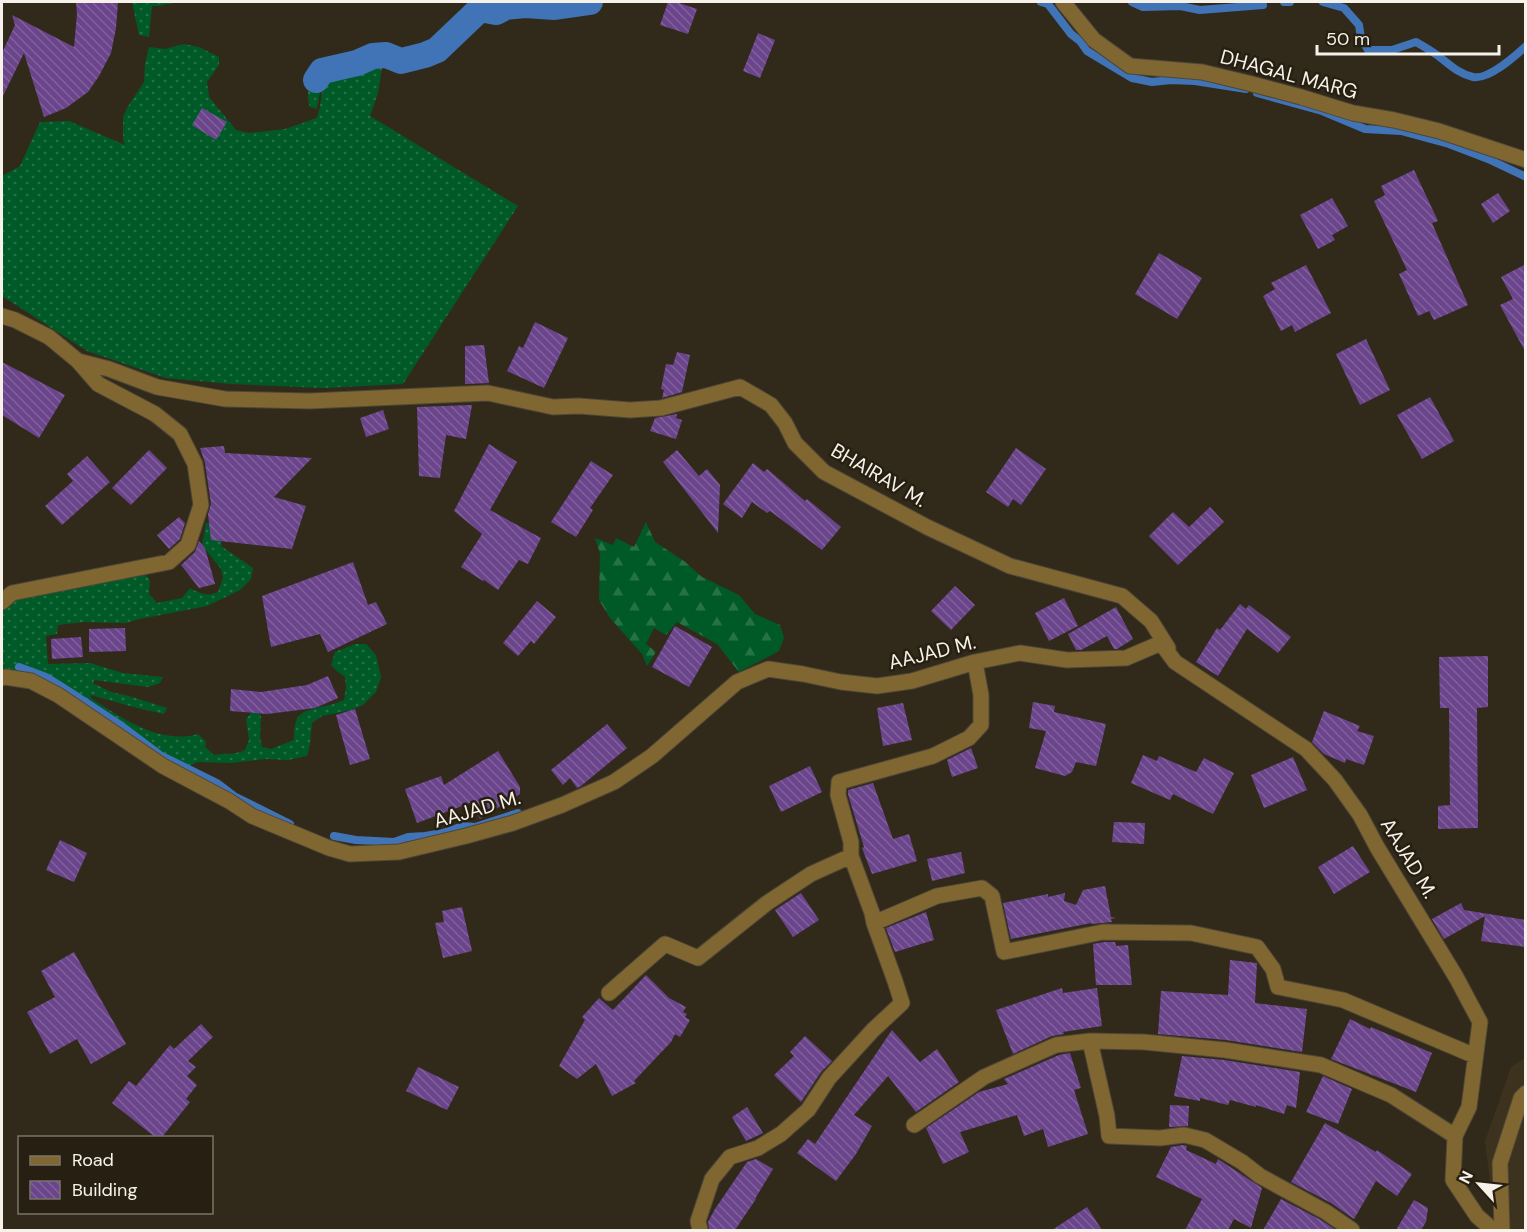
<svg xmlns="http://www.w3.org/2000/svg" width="1527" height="1232" viewBox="0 0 1527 1232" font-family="'DM Sans',sans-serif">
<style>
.built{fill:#3c321d}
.grass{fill:url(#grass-dots)}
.forest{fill:url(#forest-firs)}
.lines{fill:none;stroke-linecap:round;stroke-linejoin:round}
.stream{stroke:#4074b6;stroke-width:8}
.canal{stroke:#4074b6;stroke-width:26}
.building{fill:url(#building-back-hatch)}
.minor-casing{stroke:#4d4638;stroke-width:17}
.minor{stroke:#806630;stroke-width:15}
.labels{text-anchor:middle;stroke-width:5;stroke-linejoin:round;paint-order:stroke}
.street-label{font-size:20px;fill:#f7f2e9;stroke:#272012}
</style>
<defs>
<pattern id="grass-dots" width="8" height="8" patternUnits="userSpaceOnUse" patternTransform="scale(1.5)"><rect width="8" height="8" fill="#005a27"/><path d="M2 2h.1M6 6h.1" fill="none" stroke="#267246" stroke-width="1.8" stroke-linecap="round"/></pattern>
<pattern id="forest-firs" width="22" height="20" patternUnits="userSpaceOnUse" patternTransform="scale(1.5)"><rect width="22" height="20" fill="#005a27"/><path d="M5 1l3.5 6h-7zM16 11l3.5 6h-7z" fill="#267246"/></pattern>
<pattern id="building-back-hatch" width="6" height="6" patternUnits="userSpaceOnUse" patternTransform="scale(1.5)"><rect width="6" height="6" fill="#6b458c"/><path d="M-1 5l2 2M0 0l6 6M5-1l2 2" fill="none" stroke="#81609c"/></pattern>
</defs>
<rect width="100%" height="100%" fill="#312a1b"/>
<path class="built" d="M1525 1058V1230H1508L1494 1214 1485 1141 1511 1067Z"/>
<path class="grass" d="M132 2H178L158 6H152L149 37 139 35Z
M472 7 479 16 474 25 461 34 444 52 409 66 382 68 378 93 370 116 518 206 403 384 323 388 231 384 166 378 87 351 2 296V176L20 166 40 122 69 121 125 145 123 140V117L127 108 144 82 145 64 149 47 165 49 184 44 199 47 219 57V65L207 82 209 97 236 130 249 133 285 129 317 118 320 107 324 75H323L317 109 310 107C305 96 311 84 307 74L312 66 327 57H336L375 44 397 53 405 52 411 48 419 46 429 40 445 28H452L458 24 460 18V11Z
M206 523 223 524 221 546 253 568 251 579 240 590 207 606 140 619 125 623 84 622 58 625 57 634 46 636 48 664 90 663 123 673 163 677 160 683 148 687 94 680 93 683 111 692 129 696 167 708 164 714 137 708 91 695V698C121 718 160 745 198 734L206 742 205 747 214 755C225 753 236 755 245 750L249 740 246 719 255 709 261 716 260 737 262 747 271 749 294 740C294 711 301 712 325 706 332 705 338 702 344 700L346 687 345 677 338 672 331 665 335 652 355 644H366L376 655 381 677 376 692 363 705 351 710 322 716 312 723 310 744 307 756 288 760 265 759 231 763 197 762 188 767 2 672V609L19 596 114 581 134 576 146 575 150 581 149 594 157 603 182 598 190 588C199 593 207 597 218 592L223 578 221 569 202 545Z"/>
<path class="forest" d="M646 522 655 542 684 561 702 577 739 595 755 614 780 625 784 638 779 651 739 672 717 644 677 622 666 635 654 628 646 644 656 652 647 666 642 654 610 618 599 600 600 553 595 538 613 545 616 538 634 547Z"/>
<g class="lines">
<path class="stream" d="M1041 2 1048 4 1071 34 1080 41 1087 51 1132 78 1152 82 1171 80 1195 81 1246 89
M1132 2 1143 7 1180 6 1200 10 1263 5
M1284 2H1290
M1323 2 1344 8 1359 25 1361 38 1368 50H1392L1416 42C1423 46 1430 50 1437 55 1448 63 1458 74 1473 77 1489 80 1515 56 1526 46
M1257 93 1322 111 1365 129 1401 131 1449 144 1488 159 1526 177
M19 667 46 677 73 694 119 724 160 755 217 783 234 796 290 824
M334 836 356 840 394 842 408 837 425 836 443 833 463 826 475 827 518 813"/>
<path class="canal" d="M316 80 322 71 357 63 373 56 386 55 401 61 425 55 437 50 480 9 496 12 506 7 525 5 555 7 590 2"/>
</g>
<path class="building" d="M76 2H118L116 28 111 53 99 76 88 92 66 108 44 117 24 53 2 98V53L15 25 12 15 74 47 77 14Z
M668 2H676L697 9 688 34 660 25Z
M758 33 775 40 760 78 743 71Z
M202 108 227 122 216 140 192 125Z
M1414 170 1438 221 1432 223 1468 305 1434 320 1429 311 1418 316 1399 274 1407 270 1374 201 1385 195 1381 186Z
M1498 193 1510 211 1493 223 1481 204Z
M1332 198 1348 226 1332 235 1335 240 1318 249 1300 215Z
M1159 253 1202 278 1177 319 1135 294Z
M1526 264V353L1500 305 1513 299 1501 277Z
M1306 265 1331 313 1295 332 1292 325 1281 331 1263 296 1275 289 1271 283Z
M535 322 568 338 544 388 507 371 519 346 523 348Z
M1366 339 1390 390 1360 405 1336 354Z
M484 345 489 383 465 384V346Z
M677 352 690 355 682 392 662 398 664 390 661 389 666 364 673 365Z
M2 362 65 395 39 438 2 415Z
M1430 397 1454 441 1422 459 1397 415Z
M472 405 466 439 446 435 440 478 419 476 417 407Z
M383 410 389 429 366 437 360 418Z
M677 414 676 418 682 420 676 439 650 431 655 418Z
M489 444 517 462 490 510 541 538 528 564 519 560 498 590 484 580 483 581 461 567 482 534 454 511Z
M224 446 225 453 312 458 274 497 306 506 292 549 211 540 208 514 211 504 205 463 200 448Z
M1016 448 1046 469 1021 505 1013 499 1008 507 986 492Z
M149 450 167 468 131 505 112 488Z
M677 450 699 476 707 469 720 485 718 533 663 462Z
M87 456 110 482 62 525 45 506 73 481 67 474Z
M591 461 613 475 590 508 593 510 576 537 551 522Z
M753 463 764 472 767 469 805 501 807 499 841 527 822 550 770 511 767 513 752 502 742 518 723 504Z
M1210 507 1224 522 1178 565 1149 536 1173 512 1189 527Z
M179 517 185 523 180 539 169 549 157 535Z
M199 541 205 548 215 584 199 588 181 565 195 552Z
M353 562 368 605 376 602 387 624 328 652 320 634 271 647 262 596Z
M955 586 975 605 951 630 931 611Z
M1064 598 1078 626 1049 641 1035 613Z
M537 601 556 617 534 644 531 641 518 656 503 643Z
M1240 604 1246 609 1249 605 1291 637 1278 653 1247 629 1218 676 1196 662 1217 628 1220 630Z
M1116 607 1133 639 1117 649H1114L1107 636 1081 650H1076L1068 634Z
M675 626 712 647 689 687 652 667Z
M125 628 126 651 89 652V629Z
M81 637 83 657 52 659 51 639Z
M1488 656V707L1477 708 1478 828 1438 829V806L1450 805 1449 708H1440L1439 657Z
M328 676 338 698 315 708 267 714 230 711 231 689 261 692 307 685Z
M1033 702 1055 706 1054 712 1106 724 1096 766 1076 762 1072 772 1065 776 1035 768 1046 731 1029 728Z
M903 703 912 740 883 746 877 708Z
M355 709 370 759 350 765 336 715Z
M1324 711 1360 726 1357 731 1374 736 1364 765 1346 759 1345 763 1324 754 1312 742Z
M607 724 627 748 581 786 577 788 570 778 563 785 551 770Z
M971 748 978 768 952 777 947 760Z
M498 751 520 787V794L480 819 470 803 417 823 405 789 441 776 444 785Z
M1143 755 1157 761 1159 756 1196 772 1204 758 1234 773 1213 814 1173 794 1170 800 1131 783Z
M1293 757 1307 790 1264 808 1251 775Z
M810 766 822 792 781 812 769 786Z
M873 783 893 839 909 834 917 861 872 874 862 848 864 847 848 794V790Z
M1114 822 1145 823 1144 844 1112 842Z
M60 840 87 853 74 882 46 870Z
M1353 846 1370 872 1334 894 1318 867Z
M961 852 965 873 932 881 927 859Z
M1105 886 1111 917 1116 918 1111 919 1112 922 1091 924V923L1011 939 1003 903 1048 894V897L1065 893 1064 901 1076 905 1083 890Z
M801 893 819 920 793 937 775 910Z
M1461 903 1464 910 1526 920V947L1481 941 1485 916 1444 939 1432 919Z
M462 907 472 951 443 958 435 923 444 922 442 911Z
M926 912 934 940 895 952 886 928Z
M1104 942H1115L1116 946 1128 945 1132 985H1096L1093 944Z
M74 952 126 1044 91 1064 77 1039 50 1054 27 1012 55 997 41 971Z
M1230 960 1257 963 1255 1003 1307 1009 1302 1052 1226 1040 1158 1034 1161 991 1228 995Z
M646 975 669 998 686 1007 683 1012 687 1014 685 1017 690 1020 680 1037 675 1034 671 1042 634 1081 636 1083 612 1096 596 1064 577 1079 559 1066 585 1020 582 1017 599 998 613 1010Z
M1062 988 1063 993 1097 988 1102 1026 1063 1032 1064 1034 1052 1036 1013 1054 996 1010Z
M1350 1019 1370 1029 1371 1027 1432 1053 1416 1092 1331 1059Z
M201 1024 213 1037 188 1061 196 1067 187 1076 197 1085 186 1099 190 1102 162 1137H155L112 1103 129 1081 136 1086 170 1045 174 1049Z
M892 1030 920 1062 937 1049 959 1082 916 1112 888 1076 854 1115 872 1126 856 1154 836 1181 797 1153 808 1139 815 1144Z
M805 1036 832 1061 821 1072 801 1102 774 1075 794 1056 790 1052Z
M1070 1053 1081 1088 1074 1090 1088 1134 1048 1147 1043 1129 1024 1136 1017 1115 960 1132 969 1152 943 1164 926 1128 979 1092 1008 1084 1004 1079 1059 1055Z
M1182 1056 1224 1060 1300 1072 1296 1108 1287 1105 1284 1114 1256 1105V1107L1230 1100 1228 1105 1200 1098V1101L1174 1096Z
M418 1067 459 1087 447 1110 406 1091Z
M1323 1076 1352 1089 1338 1124 1306 1112Z
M1170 1105 1189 1106 1188 1126 1169 1127Z
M747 1107 763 1133 746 1141 732 1117Z
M1325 1123 1376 1152 1377 1150 1412 1174 1397 1196 1376 1181 1354 1219 1331 1203 1291 1182Z
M1183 1145 1187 1146 1186 1150 1216 1164 1218 1159 1262 1188 1251 1228 1234 1219 1228 1230H1185L1202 1199 1156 1177 1171 1147Z
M756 1159 773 1169 755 1199H756L735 1230H709L708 1222 715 1209 747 1162Z
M1281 1199 1321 1220 1336 1230H1263Z
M1414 1200 1428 1208 1426 1222 1421 1230H1396Z
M1087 1207 1102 1230H1052Z"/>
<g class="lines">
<g class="minor-casing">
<path id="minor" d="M1063 2 1094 40 1130 66 1202 72 1248 83 1301 97 1353 113 1394 120 1439 131 1526 160
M2 316 15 320 49 337 78 361 109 369 157 387 225 399 310 401 488 393 553 407 579 406 630 410 661 408 740 387 771 405 785 423 795 443 824 472 927 527 1010 566 1122 596 1151 621 1168 648
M2 602 12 593 169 562 188 545 201 505 195 464 180 434 155 414 98 384 78 361
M2 678 5 677 31 681 58 695 163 766 229 801 252 816 329 848 350 854 399 852 466 836 513 823 562 805 614 782 652 756 737 682 768 669 803 674 841 682 877 686 912 681 975 662 1020 653 1067 660 1126 658 1161 643 1175 662 1306 749 1335 780 1360 815 1377 847 1456 977 1480 1022 1469 1107 1455 1136 1453 1180 1477 1216 1493 1230
M874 923 937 896 982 888 992 896 1004 952 1103 932 1191 933 1257 947 1273 969 1278 987 1343 1000 1475 1056
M609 993 665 944 698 958 767 903 811 874 851 856
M1090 1041 1144 1042 1225 1050 1321 1065 1391 1095 1455 1136
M914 1125 984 1077 1056 1045 1090 1041 1107 1116 1109 1136 1160 1138 1184 1135 1205 1140 1242 1162 1260 1176 1326 1212 1352 1230
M700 1230 698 1221 712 1179 730 1157 758 1148 781 1134 808 1110 829 1078 873 1030 902 1003 895 981 874 923 872 913 851 856V842L838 795 839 782 933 756 969 738 981 725V695L975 662
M1502 1230 1500 1163 1521 1098 1526 1093"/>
</g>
<use href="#minor" class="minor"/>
</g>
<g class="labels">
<g class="street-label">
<text transform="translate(1289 74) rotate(15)" y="7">DHAGAL MARG</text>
<text transform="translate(879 475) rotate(30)" y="7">BHAIRAV M.</text>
<text transform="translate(932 652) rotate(-14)" y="7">AAJAD M.</text>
<text transform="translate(477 809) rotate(-16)" y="7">AAJAD M.</text>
<text transform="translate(1409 858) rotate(59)" y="7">AAJAD M.</text>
</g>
</g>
<rect width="1527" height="1232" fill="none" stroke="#f7f2e9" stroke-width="6"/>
<rect x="18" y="1136" width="195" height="78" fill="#272012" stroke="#7a7468" stroke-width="1.5"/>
<rect x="30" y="1156" width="30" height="9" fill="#806630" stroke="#7a7468" stroke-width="1.5"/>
<text x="72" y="1166" font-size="18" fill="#f7f2e9">Road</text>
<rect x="30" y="1181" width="30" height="18" fill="url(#building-back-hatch)" stroke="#7a7468" stroke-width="1.5"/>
<text x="72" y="1196" font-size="18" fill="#f7f2e9">Building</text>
<g transform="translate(1479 1184) rotate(297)" stroke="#272012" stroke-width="4.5" paint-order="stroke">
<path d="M0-4.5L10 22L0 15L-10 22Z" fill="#f7f2e9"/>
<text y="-9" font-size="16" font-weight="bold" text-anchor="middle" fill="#f7f2e9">N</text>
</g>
<path d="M1317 45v9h182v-9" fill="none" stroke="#f7f2e9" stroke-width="3"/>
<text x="1326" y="45" font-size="18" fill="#f7f2e9" stroke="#272012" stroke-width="4.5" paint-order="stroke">50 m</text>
</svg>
